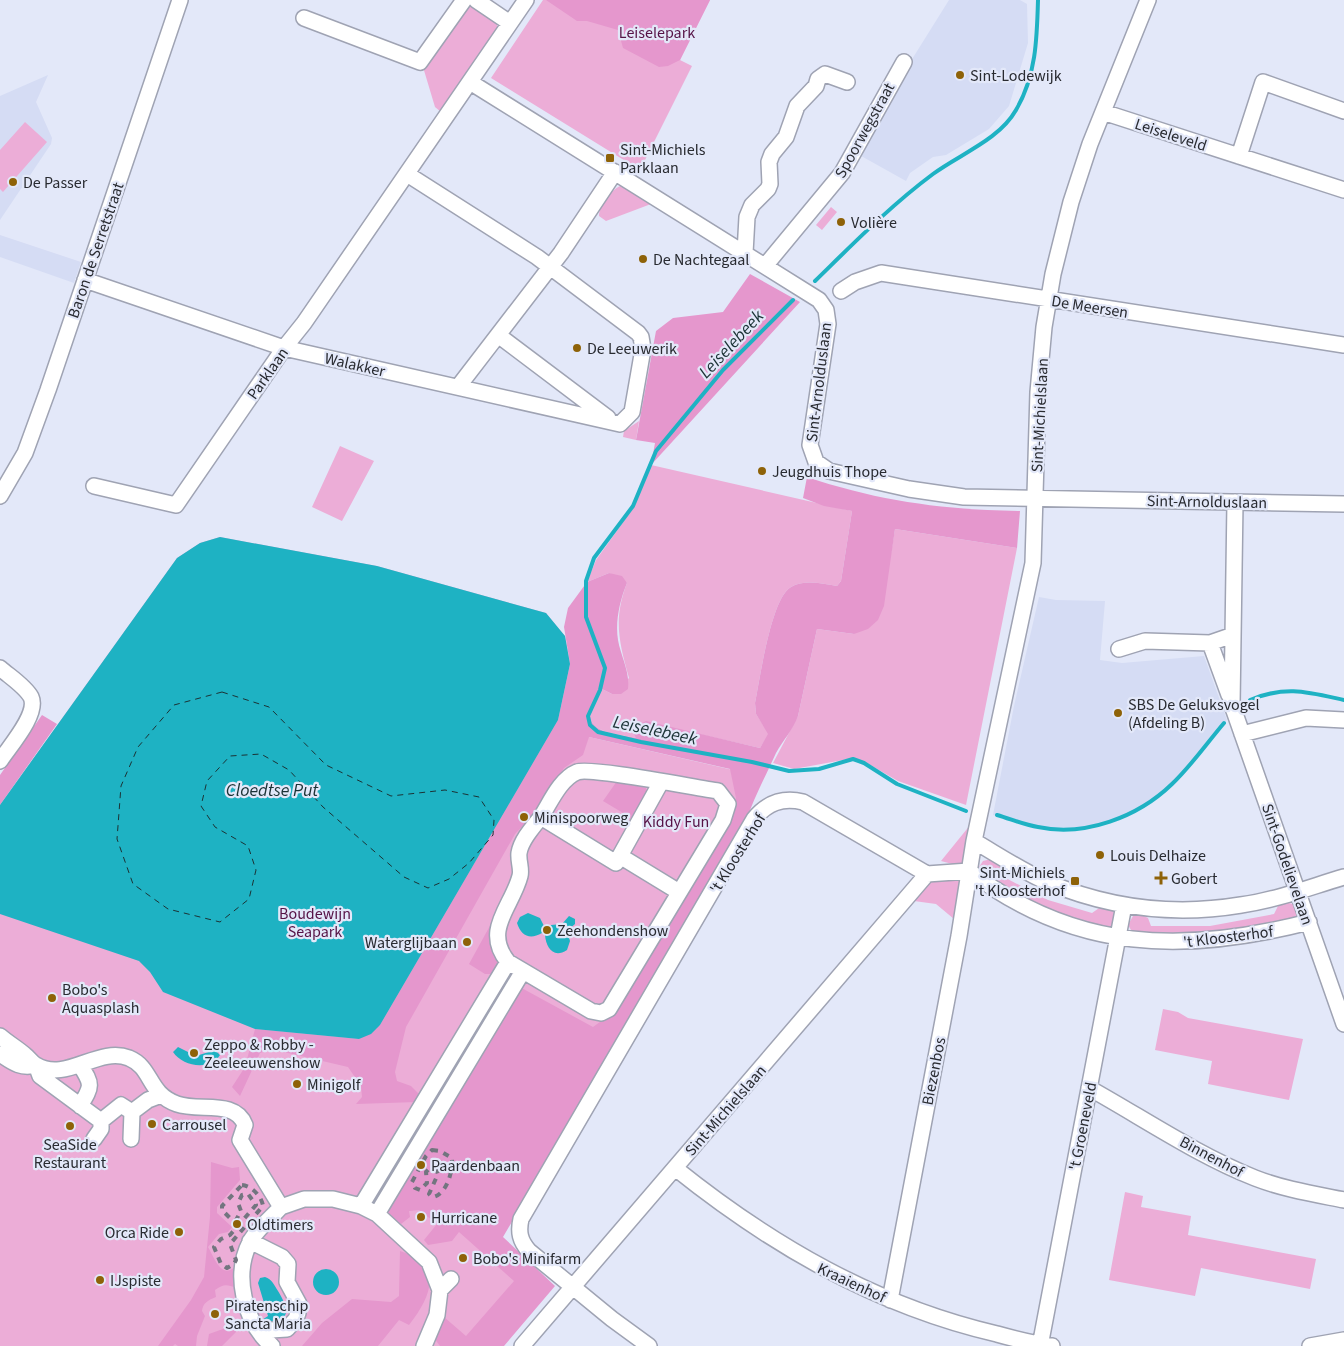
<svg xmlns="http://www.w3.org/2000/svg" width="1344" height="1346" viewBox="0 0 1344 1346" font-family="'Source Sans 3',sans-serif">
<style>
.built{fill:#d5dcf4}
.green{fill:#ecadd7}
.forest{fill:#e597cd}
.water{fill:#1eb2c3}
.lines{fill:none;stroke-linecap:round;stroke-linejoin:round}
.stream{stroke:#1eb2c3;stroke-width:4}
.ferry{stroke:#1b3235;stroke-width:1;stroke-dasharray:6 5;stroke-linecap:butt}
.minor-casing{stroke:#9fa3b3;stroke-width:18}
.minor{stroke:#fff;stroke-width:15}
.rail{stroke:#72757f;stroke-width:4;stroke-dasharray:6 6;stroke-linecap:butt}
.poi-dot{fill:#8e6208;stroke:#e3e8f9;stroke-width:2}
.labels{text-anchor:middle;stroke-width:4.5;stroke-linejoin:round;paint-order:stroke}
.park-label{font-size:16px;fill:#561246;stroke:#e3e8f9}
.poi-label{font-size:16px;fill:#292b31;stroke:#e3e8f9;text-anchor:start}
.street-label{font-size:16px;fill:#292b31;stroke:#e3e8f9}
.water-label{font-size:18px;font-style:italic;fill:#1b3235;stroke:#e3e8f9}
</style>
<rect width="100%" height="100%" fill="#e3e8f9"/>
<path class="built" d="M949 0H1020L1027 4 1028 43 1009 106 989 129 946 155 933 157 910 173 906 181 854 152Z
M48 75 36 102 52 138 51 144 0 220V96Z
M0 235 81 262 74 283 0 257Z
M1039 597 1056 600 1105 601 1100 660 1122 663 1204 656 1227 720 1173 783 1152 801 1104 825 1066 829 1039 828 993 815 1014 706Z"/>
<path class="green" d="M543 0H710L680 60 692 66 640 170 491 78Z
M467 5 472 6 497 23V30L441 112 435 107 423 67Z
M25 122 47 142 3 192 0 189V150Z
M620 186H624L651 204 606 221 599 216C599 206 611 190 620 186Z
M831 207 837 212 822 230 816 225Z
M639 421 636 440 623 437 624 431Z
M340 446 374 461 342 521 312 507Z
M651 465 852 511 841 581 837 586C822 584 805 579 791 587 771 598 760 679 755 703L756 714 769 734 760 748 646 722 636 738C620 734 595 735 589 716L602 689 612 694 629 678C619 642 613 619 627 583L609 573 587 582 596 560 634 507Z
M895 529 1017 548 966 805 898 781 865 762 854 758 794 769 773 763 798 716 817 629 854 634 890 559Z
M220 537 377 566 546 613 565 636 570 664 558 721 589 737 755 775 497 1239 547 1281 492 1346H0V805L177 558 200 543Z
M971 824 964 862 956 865 941 861Z
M991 859C999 861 1002 867 1000 875L1048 900 1092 913 1102 906 1113 910C1116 918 1115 922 1109 929H1101L1043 909 979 872V867L983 861Z
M960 878 961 881 954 919 936 904 914 901 931 881Z
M1285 902 1297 905V920L1213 937 1134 935 1128 925 1133 916 1140 914 1148 918 1151 926H1210L1274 914 1279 904Z
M1163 1009 1178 1012 1188 1018 1303 1039 1289 1100 1208 1084 1212 1061 1155 1050Z
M1125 1192 1143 1196 1141 1207 1191 1216 1188 1235 1316 1259 1310 1289 1201 1268 1195 1296 1109 1280Z"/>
<path class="forest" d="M546 0H710L680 60 668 66 659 67 623 48 618 30 587 21H577Z
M750 274 800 302 651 465 655 443 636 440 656 331 673 318 723 312Z
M807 477C878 501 945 510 1020 511L1017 548 895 529 884 606 878 620 868 629 854 634 817 629 798 716C793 730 783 740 776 753 766 775 754 798 746 821L503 1237 555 1286 504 1346H440L434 1338 444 1317 466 1336 514 1281 459 1232 452 1241 428 1245 424 1240 437 1224 419 1210 409 1211 410 1217 401 1224 384 1209 518 986 593 1027 611 1014 733 812 736 798 730 769 589 737 583 755 564 768 533 815 515 834 406 1027 395 1072 397 1081 411 1086 421 1096 417 1102 356 1104 362 1097 361 1086 348 1067 271 1049 260 1053 240 1096 232 1087 245 1067 255 1029 359 1039 380 1025 558 720 570 664 564 627 568 608 587 582 609 573 622 576 627 583C620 600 615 621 618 640 621 657 630 671 628 689L621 694H612L602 689 589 716C595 735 619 734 636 738L633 732 636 726 646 721 760 748 768 734 756 714 755 703C760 679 771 598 791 587 805 579 822 584 837 586L841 581 852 511 824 506 803 498Z
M42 715 57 724 0 805V775Z
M617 781 646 788 647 795 633 819 603 801Z
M509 891 498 968 491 974H485L469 964Z
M211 1162 232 1168 239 1167 240 1180 217 1207V1213L232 1227 228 1232 219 1234 208 1247C215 1259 222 1281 237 1265L236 1288C227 1284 223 1284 215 1290L216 1297C208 1300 203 1303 202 1311L205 1316 197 1336 196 1346H178L175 1344 173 1346H158L191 1300 204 1277 210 1217Z
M400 1251C444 1264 432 1296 409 1325L399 1320 378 1346H302L322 1323 352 1299 391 1302 399 1296Z
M234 1325 236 1332 222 1346H207L209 1334Z"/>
<path class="water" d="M220 537 377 566 546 613 565 636 570 664 558 720 380 1025 371 1034 359 1039 255 1029 163 992 150 972 139 961 0 914V805L177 558 200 543Z
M528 913 540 918 546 930 551 925 562 924 569 916 575 919V924L567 931 570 941 567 950C553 959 546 947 545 935L542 933C530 940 521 936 517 923L520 917Z
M178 1047 196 1056 215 1050 220 1055C210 1071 183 1067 173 1052Z
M313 1282a13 13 0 1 1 26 0a13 13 0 1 1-26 0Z
M265 1277C272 1279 274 1285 278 1291 290 1311 291 1319 266 1325L262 1320 268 1316 258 1283 260 1278Z"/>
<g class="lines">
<path class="stream" d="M815 281C853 244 890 206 933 174 960 154 999 140 1016 110 1036 76 1037 39 1038 0
M793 300 723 370 656 451 633 506 594 558 586 581V617L605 668 600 690 588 716 590 725 598 732 641 742 752 762 789 771 819 769 853 759 864 763 897 784 966 811
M1250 700C1286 685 1308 692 1344 700
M997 815C1011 819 1024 825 1038 827 1085 837 1138 817 1172 784 1191 766 1207 743 1224 723"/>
<path class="ferry" d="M222 692 269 707 326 765 391 796 445 790 479 797 494 820 493 835 469 863 449 879 428 888 404 877 323 807 289 770 261 754 230 756 207 781 201 806 215 827 248 846 256 870 249 899 220 922 168 909 133 884 117 839 121 786 138 747 174 705Z"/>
<g class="minor-casing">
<path id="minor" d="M476 0 510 23
M304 18 420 62 464 0
M470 82 819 300 826 310 828 324 810 445 816 462 829 471 909 489 964 497 1344 504
M1103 112 1344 190
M1239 156 1263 82 1344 111
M745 253 747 217 752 205 768 189 770 184 769 162 772 154 786 137 797 106 816 86 818 79 825 74 847 82
M765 266 842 173 904 62
M85 280 284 348 620 424 632 412 643 349 641 337 638 333 537 257 407 174
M841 291 855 282 881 273 1344 345
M498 335 608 418
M458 387 561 253 615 172
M94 486 176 505 284 348 304 323 526 0
M0 496 25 453 48 390 180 0
M1235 502 1232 705 1344 1024
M1210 643 1229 695
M1119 649 1145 641 1210 643 1233 635
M0 668C9 676 25 686 31 697 39 714 9 747 0 761
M1242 734 1306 718 1344 720
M541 817C550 803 560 779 577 772 591 767 696 788 718 791L728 804 723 820 609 1009 601 1013 591 1011 508 962C482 930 512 907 520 876 522 869 518 861 519 853 521 840 533 827 541 817L616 863 661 782
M974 841C998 855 1022 871 1047 882 1109 908 1175 916 1241 905 1277 900 1310 887 1344 877
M620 856 679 892
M0 1036C8 1043 17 1048 25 1055 29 1058 32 1063 36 1065 66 1083 98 1046 129 1058 153 1068 147 1093 177 1104 200 1112 235 1099 245 1125L240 1140 281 1207 304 1199H333L361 1206 377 1214 429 1262 440 1290 437 1315 424 1346
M0 1054C12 1062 20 1069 36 1065L40 1076 101 1121 121 1105 132 1112 148 1100 161 1095
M1089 1088C1143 1118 1197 1155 1255 1178 1283 1189 1314 1194 1344 1200
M80 1106C92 1086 93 1085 80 1065
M94 1139 101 1129V1121
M131 1139 132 1112
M675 1168C771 1245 876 1306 997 1334 1015 1339 1034 1344 1052 1346
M361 1206 508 962
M377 1214 523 971
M250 1241 282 1257 288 1264 287 1282 299 1304 298 1313 296 1319 287 1329 271 1330 262 1334
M440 1290 451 1279
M890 1300 959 936 974 841 1033 563 1038 392 1044 327 1053 274 1071 202 1090 144 1148 0
M272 1346C244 1322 233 1275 250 1242 256 1230 272 1217 281 1207
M522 1346 927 874
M649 1346 612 1319 529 1251C520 1241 518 1232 521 1219L754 819C767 803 782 797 803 802L927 874 969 871C1075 952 1184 954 1309 922
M1040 1346 1124 905
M1310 1346 1344 1340"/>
</g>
<use href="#minor" class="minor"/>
<path class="rail" d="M432 1150 440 1151 452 1158C453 1171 447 1194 433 1197L429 1194 438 1174 437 1171 429 1169 426 1172 427 1183 420 1190 415 1188 412 1182 426 1156Z
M242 1185C252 1186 262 1197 263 1206L230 1244 236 1260 234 1264 227 1268 221 1264 214 1247 221 1239 230 1235 256 1205 248 1194 242 1195 238 1203 241 1211 236 1220 231 1219 222 1210V1206Z"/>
</g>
<g class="poi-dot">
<circle cx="960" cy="75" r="5"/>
<rect x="605" y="153" width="10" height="10" rx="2.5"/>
<circle cx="13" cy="182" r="5"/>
<circle cx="841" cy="222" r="5"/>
<circle cx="643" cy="259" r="5"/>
<circle cx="577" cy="348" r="5"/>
<circle cx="762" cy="471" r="5"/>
<circle cx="1118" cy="713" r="5"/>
<circle cx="524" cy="817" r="5"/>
<circle cx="1100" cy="855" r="5"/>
<path d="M1158.5 870.5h5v5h5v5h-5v5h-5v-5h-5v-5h5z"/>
<rect x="1070" y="876" width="10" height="10" rx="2.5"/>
<circle cx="547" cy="930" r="5"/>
<circle cx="467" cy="942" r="5"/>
<circle cx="52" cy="998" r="5"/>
<circle cx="194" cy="1053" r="5"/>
<circle cx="297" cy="1084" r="5"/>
<circle cx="152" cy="1124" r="5"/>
<circle cx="70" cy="1126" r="5"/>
<circle cx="421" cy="1165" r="5"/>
<circle cx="421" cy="1217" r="5"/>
<circle cx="237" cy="1224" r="5"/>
<circle cx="179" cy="1232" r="5"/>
<circle cx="463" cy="1258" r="5"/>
<circle cx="100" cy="1280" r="5"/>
<circle cx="215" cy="1314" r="5"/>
</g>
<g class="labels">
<g class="park-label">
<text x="657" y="38">Leiselepark</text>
<text x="676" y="827">Kiddy Fun</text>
<text x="315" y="919">Boudewijn<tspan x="315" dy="18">Seapark</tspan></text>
</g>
<g class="poi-label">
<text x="970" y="81">Sint-Lodewijk</text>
<text x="620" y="155">Sint-Michiels<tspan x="620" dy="18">Parklaan</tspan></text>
<text x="23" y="188">De Passer</text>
<text x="851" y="228">Volière</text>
<text x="653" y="265">De Nachtegaal</text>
<text x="587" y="354">De Leeuwerik</text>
<text x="772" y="477">Jeugdhuis Thope</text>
<text x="1128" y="710">SBS De Geluksvogel<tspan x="1128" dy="18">(Afdeling B)</tspan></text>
<text x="534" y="823">Minispoorweg</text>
<text x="1110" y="861">Louis Delhaize</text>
<text x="1065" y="878" text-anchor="end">Sint-Michiels<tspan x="1065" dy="18">'t Kloosterhof</tspan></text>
<text x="1171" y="884">Gobert</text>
<text x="557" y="936">Zeehondenshow</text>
<text x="457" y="948" text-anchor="end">Waterglijbaan</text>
<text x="62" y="995">Bobo's<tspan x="62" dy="18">Aquasplash</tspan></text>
<text x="204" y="1050">Zeppo &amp; Robby -<tspan x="204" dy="18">Zeeleeuwenshow</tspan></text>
<text x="307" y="1090">Minigolf</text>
<text x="162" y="1130">Carrousel</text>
<text x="70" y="1150" text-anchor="middle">SeaSide<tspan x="70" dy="18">Restaurant</tspan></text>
<text x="431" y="1171">Paardenbaan</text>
<text x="431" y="1223">Hurricane</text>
<text x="247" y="1230">Oldtimers</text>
<text x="169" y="1238" text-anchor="end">Orca Ride</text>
<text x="473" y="1264">Bobo's Minifarm</text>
<text x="110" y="1286">IJspiste</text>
<text x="225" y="1311">Piratenschip<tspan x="225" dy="18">Sancta Maria</tspan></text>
</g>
<g class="street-label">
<text transform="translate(864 130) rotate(-61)" y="6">Spoorwegstraat</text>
<text transform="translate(1171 134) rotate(18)" y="6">Leiseleveld</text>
<text transform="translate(95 250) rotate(-71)" y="6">Baron de Serretstraat</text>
<text transform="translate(1090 306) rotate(9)" y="6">De Meersen</text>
<text transform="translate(355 364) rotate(13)" y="6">Walakker</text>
<text transform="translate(267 373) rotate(-55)" y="6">Parklaan</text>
<text transform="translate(818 382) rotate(-83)" y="6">Sint-Arnolduslaan</text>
<text transform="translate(1039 415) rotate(-87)" y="6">Sint-Michielslaan</text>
<text transform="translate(1207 501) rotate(1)" y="6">Sint-Arnolduslaan</text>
<text transform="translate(737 853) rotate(-58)" y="6">'t Kloosterhof</text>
<text transform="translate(1288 864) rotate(71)" y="6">Sint-Godelievelaan</text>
<text transform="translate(1228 936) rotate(-7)" y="6">'t Kloosterhof</text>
<text transform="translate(933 1071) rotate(-79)" y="6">Biezenbos</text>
<text transform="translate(725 1110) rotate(-49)" y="6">Sint-Michielslaan</text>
<text transform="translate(1082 1126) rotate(-79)" y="6">'t Groeneveld</text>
<text transform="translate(1212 1156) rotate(28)" y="6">Binnenhof</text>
<text transform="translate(852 1282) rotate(25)" y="6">Kraaienhof</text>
</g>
<g class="water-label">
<text transform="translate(731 344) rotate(-47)" y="6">Leiselebeek</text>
<text transform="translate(655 730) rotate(12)" y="6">Leiselebeek</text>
<text x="272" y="796">Cloedtse Put</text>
</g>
</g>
</svg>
